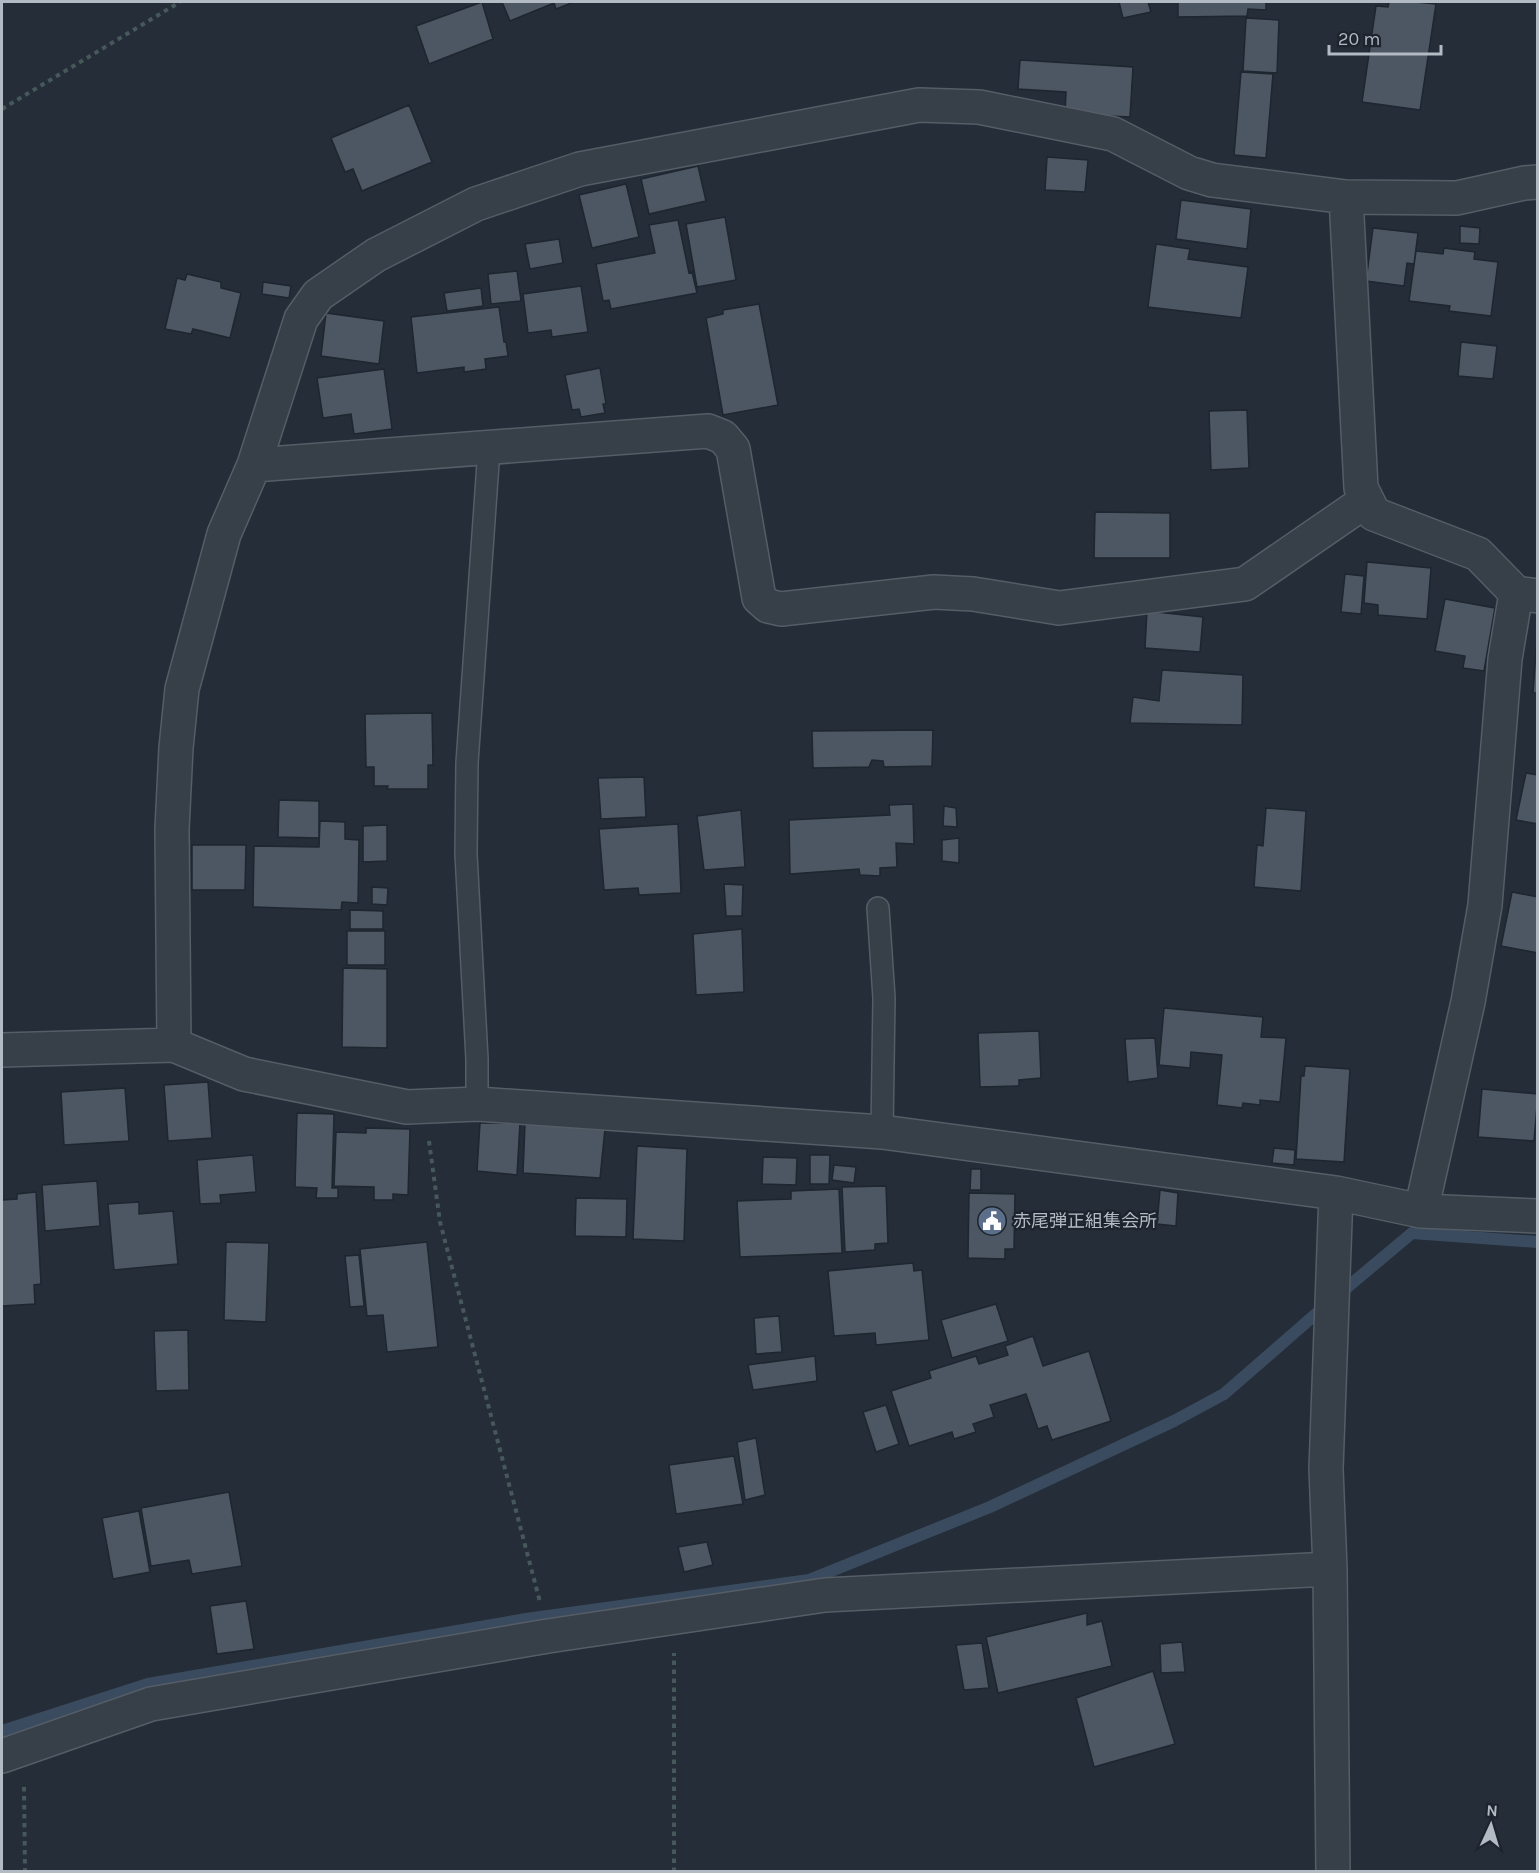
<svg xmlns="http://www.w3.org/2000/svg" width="1539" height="1873" viewBox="0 0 1539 1873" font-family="Karla,'Noto Sans JP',sans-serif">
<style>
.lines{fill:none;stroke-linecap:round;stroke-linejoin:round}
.stream{stroke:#3b4b5f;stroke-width:12}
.building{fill:#4c5763;stroke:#1e262f;stroke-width:1.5}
.lane-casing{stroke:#555d66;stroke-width:24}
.street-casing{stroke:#555d66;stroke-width:36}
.path{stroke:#47585a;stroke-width:4;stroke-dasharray:4.5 4.5;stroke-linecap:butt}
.lane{stroke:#373f48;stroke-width:21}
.street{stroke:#373f48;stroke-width:33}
.labels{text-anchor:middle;stroke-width:4.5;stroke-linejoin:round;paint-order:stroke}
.poi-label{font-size:18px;fill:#b2bac4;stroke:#1d242d;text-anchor:start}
</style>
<rect width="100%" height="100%" fill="#242d38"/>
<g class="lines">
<path class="stream" d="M2 1731 148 1684 526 1619 809 1580 990 1507 1174 1421 1224 1394 1325 1306 1412 1233 1538 1242"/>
</g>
<path class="building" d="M482 2 493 39 429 64 416 26Z
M502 2H574L556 9 554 3 510 21Z
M1119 2H1148L1151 12 1123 18Z
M1178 2H1266V10L1248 9 1247 16 1178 17Z
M1389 2H1416L1436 4 1420 110 1362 102 1376 6 1388 7Z
M1246 18 1279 20 1277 73 1243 71Z
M1020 60 1133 67 1130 117 1065 114 1066 92 1018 89Z
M1241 72 1273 74 1266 158 1234 155Z
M409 105 432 162 362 191 353 169 345 172 331 138Z
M1047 157 1088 160 1085 192 1045 190Z
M698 166 706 201 649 214 641 179Z
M626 184 639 237 592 248 579 195Z
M1181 200 1251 209 1247 249 1176 239Z
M725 217 736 280 697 287 686 224Z
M678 220 689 273 692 272 697 293 611 309 609 300 603 301 596 264 655 253 649 225Z
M1460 226 1480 228 1479 244 1460 243Z
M1373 228 1418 233 1414 264 1407 263 1404 286 1366 281Z
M559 239 563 263 530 269 525 244Z
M1156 244 1190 249 1188 259 1248 267 1241 318 1148 307Z
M1444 248 1475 252 1474 259 1498 262 1491 316 1449 311 1450 306 1409 301 1416 251 1443 254Z
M517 271 521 301 491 304 488 274Z
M187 274 221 282V288L241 293 230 338 193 329 191 334 165 329 177 278 185 280Z
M263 282 291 286 289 298 262 294Z
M581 286 588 332 552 337 551 330 528 333 523 294Z
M481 288 483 306 447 311 444 293Z
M759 304 778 405 723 415 706 318 723 314V310Z
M499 307 504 342H506L508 356 485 359 486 369 464 372V367L417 373 411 317Z
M326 313 384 321 379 364 321 356Z
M1461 342 1497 346 1493 379 1458 376Z
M600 368 606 404H603L605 413 581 417 579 409 572 410 565 375Z
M384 369 392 429 354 434 351 414 323 418 317 378Z
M1247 410 1249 468 1211 470 1209 411Z
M1095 512 1170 513V558H1094Z
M1367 562 1431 568 1427 619 1378 615V605L1364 603Z
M1345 574 1364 576 1361 614 1341 612Z
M1445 599 1495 608 1484 671 1463 668 1465 656 1435 651Z
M1147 611 1203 617 1200 652 1145 648Z
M1537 637H1538V693H1533Z
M1162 670 1243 675 1242 725 1130 723 1133 697 1159 701Z
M432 713 433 765H428V789H387L388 786H374V767H366L365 714Z
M933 730 932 766 884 767 883 761 872 760 869 767 813 768 812 731Z
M1526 773 1538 775V824L1516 820Z
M644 777 646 817 601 819 598 778Z
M279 800 319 801V838L278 837Z
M913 804 914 844 896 843 897 867 880 868V876L860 875 859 869 790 874 789 820 890 815 889 805Z
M944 806 956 808 957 827 943 826Z
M1266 808 1306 811 1301 891 1254 887 1257 845 1263 846Z
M741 810 745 867 704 870 697 816Z
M320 821 345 822V839L359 840 358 903 342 902 341 910 253 907 254 846 319 847Z
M678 824 681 893 639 895 638 888 604 890 599 829Z
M387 825V861L363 862V826Z
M959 838V863L942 861V840Z
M192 845H246L245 890H192Z
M724 884 743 885 742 916H726Z
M372 887 388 888 387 905 372 904Z
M1512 892 1538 897V953L1501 946Z
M350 910 383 911V929H350Z
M742 929 744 992 696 995 693 934Z
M347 931H385V965H347Z
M343 968 387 969V1048L342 1047Z
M1164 1008 1263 1017 1261 1037 1286 1038 1280 1102 1260 1100V1105L1243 1103 1242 1108 1217 1105 1222 1055 1191 1052 1190 1068 1159 1065Z
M1039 1031 1041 1078 1019 1080V1086L980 1087 978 1033Z
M1155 1038 1158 1078 1128 1082 1125 1039Z
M1305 1066 1350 1069 1344 1162 1296 1159 1301 1076H1304Z
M208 1082 212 1138 168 1141 164 1085Z
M125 1088 129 1141 64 1145 61 1092Z
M1482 1089 1538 1094 1534 1141 1478 1137Z
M297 1113 334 1114 332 1188H338V1198H316L317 1188 295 1187Z
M480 1123H520L517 1175 477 1171Z
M525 1124 605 1129 600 1178 523 1173Z
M366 1128 410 1129 408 1195 393 1194V1200H374V1187L334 1186 336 1132 366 1133Z
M637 1146 687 1149 684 1241 633 1239Z
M1274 1148 1295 1150 1294 1165 1272 1163Z
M253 1155 256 1192 220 1195 221 1203 200 1204 197 1160Z
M810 1155H830L829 1184H810Z
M763 1157 797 1158 796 1185 762 1184Z
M834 1165 856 1167 854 1183 832 1180Z
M971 1169H981V1190H970Z
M97 1181 100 1226 45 1231 42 1185Z
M886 1186 888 1243 875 1244V1250L845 1252 842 1187Z
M839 1189 842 1253 740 1257 737 1201 791 1199V1191Z
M1160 1190 1178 1193 1176 1226 1157 1224Z
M36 1192 41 1284 34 1285 35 1304 2 1306V1200L17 1199V1194Z
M969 1193 1015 1194 1014 1249H1005V1259L968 1258Z
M576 1198 627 1199 626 1237 575 1236Z
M139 1202V1214L173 1211 178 1264 114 1270 108 1204Z
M226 1242 269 1243 266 1322 224 1320Z
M427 1242 438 1347 387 1352 383 1315 367 1316 360 1249Z
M359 1255 364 1306 350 1307 345 1256Z
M913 1263 914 1271 922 1270 929 1340 876 1345 875 1333 834 1336 828 1271Z
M996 1304 1008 1341 952 1358 941 1320Z
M779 1316 782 1352 756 1354 754 1318Z
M188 1330 189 1390 156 1391 154 1331Z
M1033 1336 1043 1366 1089 1351 1111 1421 1052 1440 1047 1426 1038 1429 1026 1394 990 1405 994 1417 973 1424 976 1432 954 1439 952 1432 909 1446 891 1391 931 1378 929 1371 976 1356 979 1364 1008 1355 1005 1346Z
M815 1356 817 1381 753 1390 748 1365Z
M886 1405 899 1444 876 1452 863 1412Z
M756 1438 765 1495 745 1500 737 1442Z
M734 1456 743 1504 676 1514 669 1465Z
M229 1492 242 1566 192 1574 189 1560 151 1566 141 1508Z
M139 1511 150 1572 113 1579 102 1518Z
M707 1542 713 1565 684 1572 678 1547Z
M246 1601 254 1649 217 1654 210 1606Z
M1087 1613V1625L1102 1621 1112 1666 998 1693 986 1637Z
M1182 1642 1185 1672 1161 1673 1160 1644Z
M982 1643 989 1688 964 1690 956 1645Z
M1153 1671 1175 1744 1094 1767 1076 1698Z"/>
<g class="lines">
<g class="lane-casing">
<path id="lane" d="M878 908 884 998 882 1132
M477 1104V1059L466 854 467 763 489 449"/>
</g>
<g class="street-casing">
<path id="street" d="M1346 197 1361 488 1374 514 1478 554 1516 593 1538 596
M254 465 708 431 723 437 733 449 759 598 768 606 781 609 934 592 973 594 1059 608 1245 584 1367 500
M174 1045 172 829 176 748 182 689 224 534 254 465 301 319 318 295 376 255 476 204 580 169 919 105 979 107 1113 134 1189 173 1212 180 1346 197 1457 198 1524 183 1538 182
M2 1050 174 1045 244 1074 407 1107 477 1104 882 1132 1336 1193 1421 1211 1538 1216
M1421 1211 1468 1002 1485 905 1505 659 1516 593
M2 1756 151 1704 548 1636 825 1595 1330 1569
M1333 1872 1330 1569 1326 1469 1336 1193"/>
</g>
<path class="path" d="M2 109 180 2
M429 1141 440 1222 540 1602
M24 1787 25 1872
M674 1872V1653"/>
<use href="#lane" class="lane"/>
<use href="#street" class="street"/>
</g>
<defs>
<g id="civic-disc" transform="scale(1.5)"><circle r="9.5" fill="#5c6f8a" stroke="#1d242d"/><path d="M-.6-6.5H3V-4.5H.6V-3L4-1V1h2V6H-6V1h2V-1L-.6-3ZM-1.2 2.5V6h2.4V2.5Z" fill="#fff"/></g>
</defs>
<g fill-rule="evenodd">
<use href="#civic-disc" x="992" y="1221"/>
</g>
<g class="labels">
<g class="poi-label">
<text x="1013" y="1227">赤尾弾正組集会所</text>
</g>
</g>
<rect width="1539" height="1873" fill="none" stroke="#b2bac4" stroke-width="6"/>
<g transform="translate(1491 1825) rotate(4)" stroke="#1d242d" stroke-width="4.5" paint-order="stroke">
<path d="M0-4.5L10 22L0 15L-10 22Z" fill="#b2bac4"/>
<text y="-9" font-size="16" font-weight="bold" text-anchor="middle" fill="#b2bac4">N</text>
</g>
<path d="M1329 45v9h112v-9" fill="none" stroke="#b2bac4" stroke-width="3"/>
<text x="1338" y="45" font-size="18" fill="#b2bac4" stroke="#1d242d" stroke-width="4.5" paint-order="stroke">20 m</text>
</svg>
